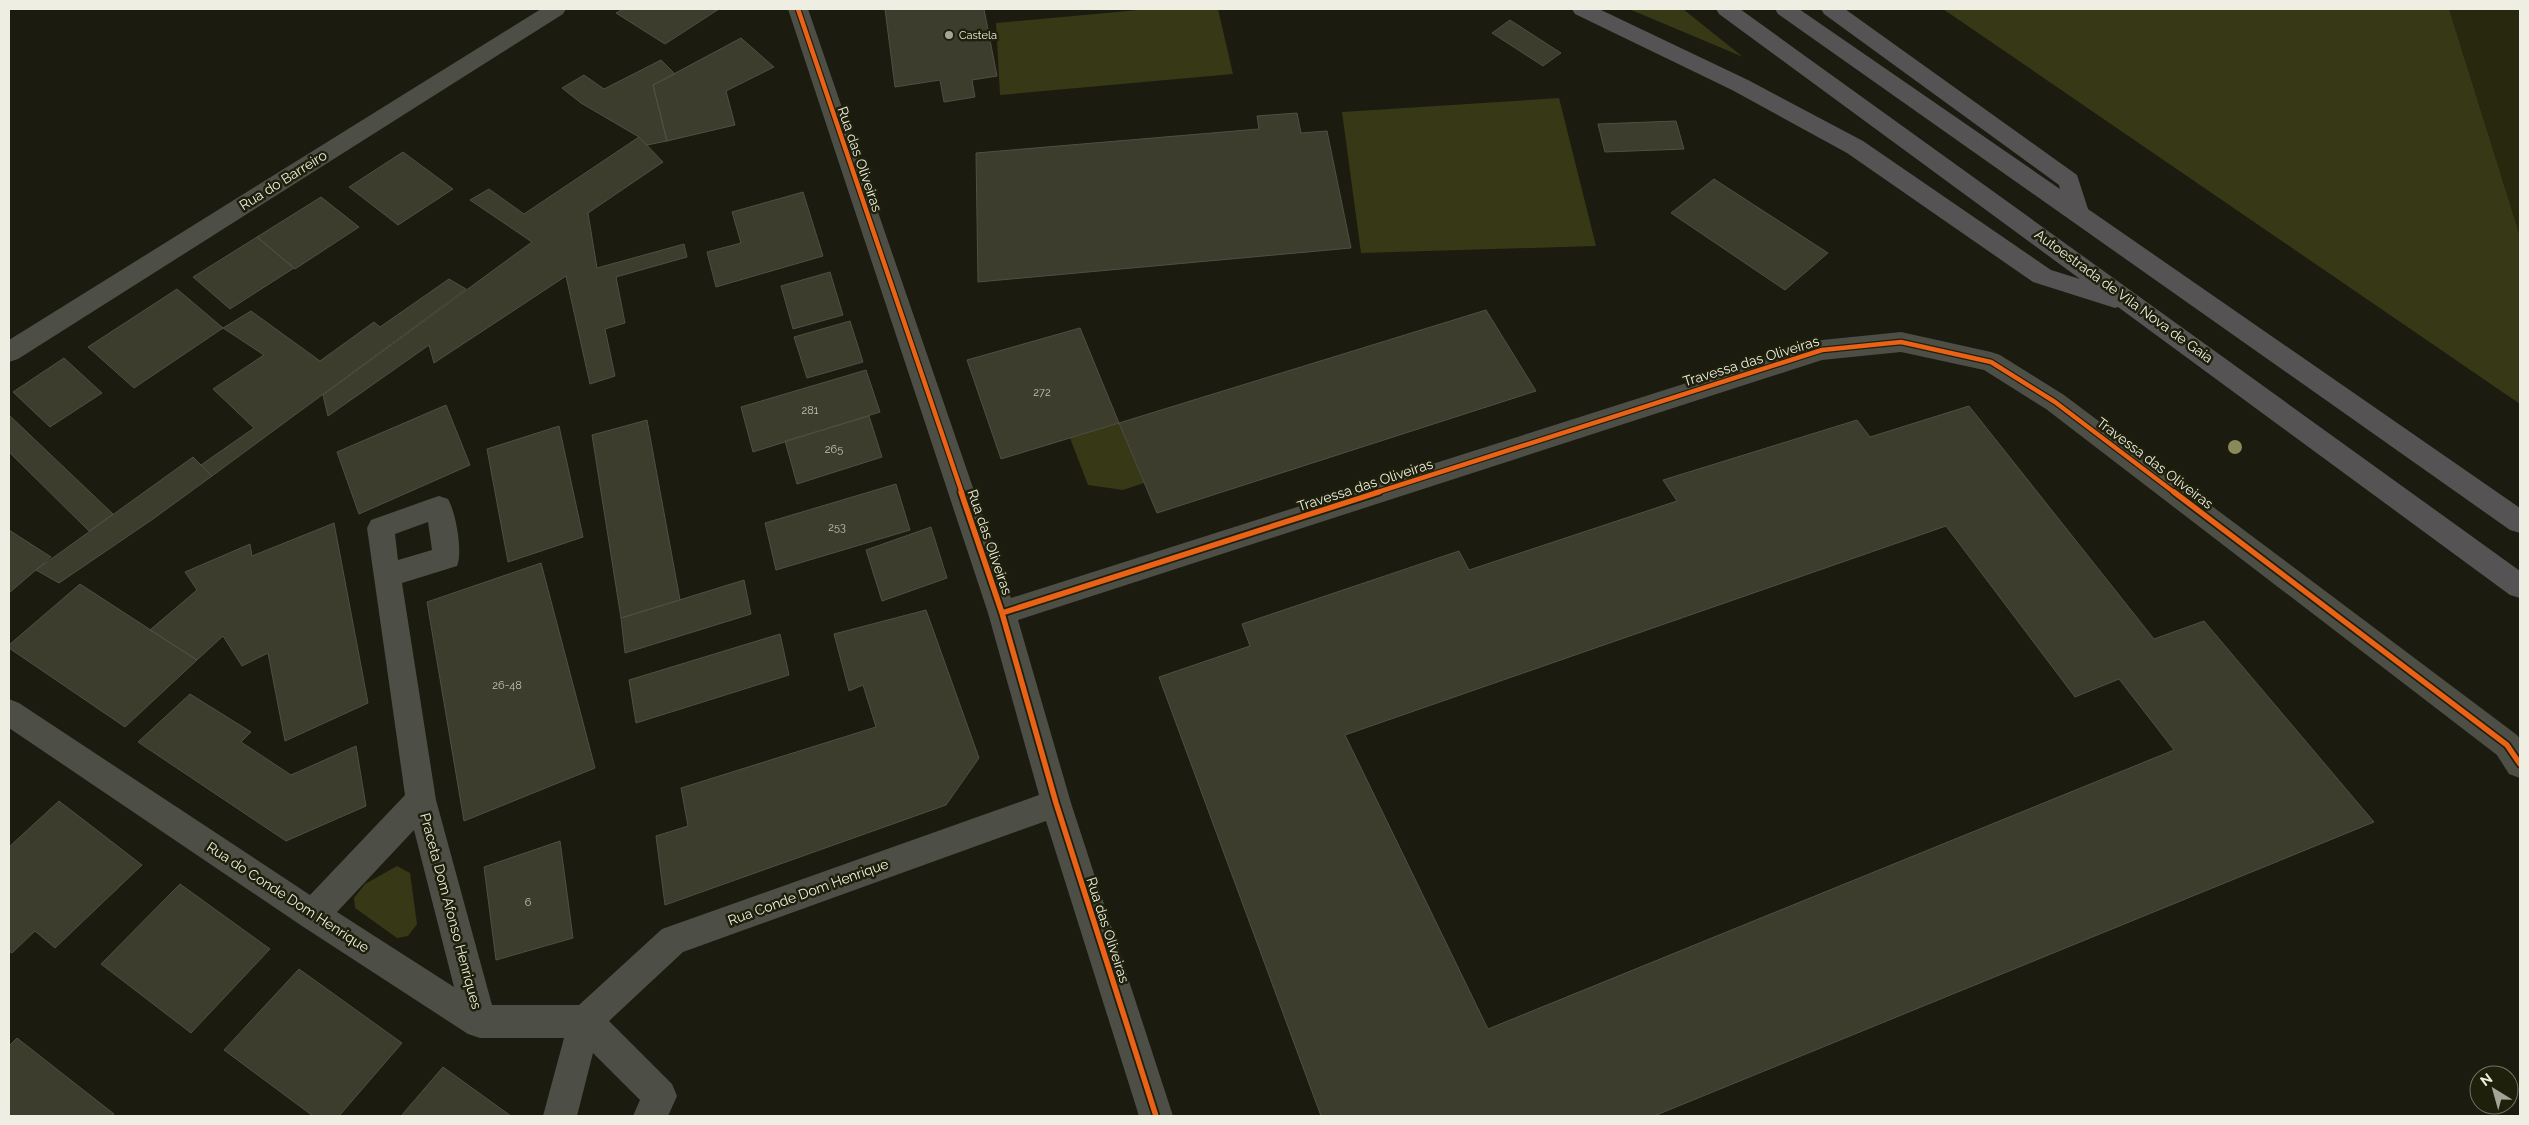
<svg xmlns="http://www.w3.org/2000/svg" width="2529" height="1125" viewBox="0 0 2529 1125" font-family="Raleway,sans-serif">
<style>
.built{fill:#27280d}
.green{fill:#373816}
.building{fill:#3c3d2d;stroke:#4f4f45;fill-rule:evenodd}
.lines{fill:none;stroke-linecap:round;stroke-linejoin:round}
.minor{fill:#4d4e46;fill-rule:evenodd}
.motorway{fill:#565354;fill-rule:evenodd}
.cycleway-far1-casing{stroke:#1f200b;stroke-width:7}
.cycleway-casing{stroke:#1f200b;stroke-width:9}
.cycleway-far1{stroke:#ea6118;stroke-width:4.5}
.cycleway{stroke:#ea6118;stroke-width:5.5}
.tree{fill:#888b59}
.poi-dot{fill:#a4a598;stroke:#1f200b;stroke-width:2}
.labels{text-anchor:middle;stroke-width:5;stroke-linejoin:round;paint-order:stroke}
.far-poi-label{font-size:11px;fill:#eeefe2;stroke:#1f200b;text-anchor:start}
.number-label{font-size:11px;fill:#c2c2b5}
.street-label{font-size:14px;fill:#eeefe2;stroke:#1f200b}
</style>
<rect width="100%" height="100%" fill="#1b1b10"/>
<path class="built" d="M2449 9H2520V236Z"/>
<path class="green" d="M1149 9H1218L1233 74 1000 95 996 23Z
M1629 9H1683L1743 57Z
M1943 9H2449L2520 236V404Z
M1559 98 1596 246 1361 253 1342 112Z
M1119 423 1144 483 1123 490 1088 485 1070 438Z
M397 866 410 873 417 924 408 936 397 938 355 908 354 898 365 884Z"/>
<path class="building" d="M623 9H719L665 44 616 13Z
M885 9H984L997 76 972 80 975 97 944 102 940 80 895 87Z
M1510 20 1561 53 1543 66 1492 33Z
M741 38 774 67 726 91 735 125 667 141 653 85Z
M661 60 675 74 653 85 667 141 647 145 639 137 581 103 562 88 584 75 604 89Z
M1297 113 1301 133 1327 131 1351 248 978 282 976 153 1259 129 1257 116Z
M1676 121 1684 149 1605 152 1598 124Z
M639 137 663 162 588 213 597 268 684 244 687 257 616 277 625 323 605 329 615 376 590 384 566 276 434 363 429 345 328 416 323 395 532 242 470 200 489 189 524 214Z
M403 152 453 189 398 225 349 187Z
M1714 179 1828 253 1785 290 1671 213Z
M803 192 823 256 716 287 707 252 741 243 732 212Z
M321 197 359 227 295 269 257 237Z
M257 237 294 268 230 309 193 277Z
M830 272 843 315 793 329 781 286Z
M449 279 466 289 212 476 201 465 254 428 213 389 264 355 223 328 251 311 320 361 374 322 380 327Z
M177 289 223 328 134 388 88 347Z
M1486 310 1536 391 1157 513 1119 423Z
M850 321 863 362 807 378 794 337Z
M1080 328 1119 423 1001 459 967 360Z
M64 358 102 393 50 427 13 392Z
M866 370 880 412 753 452 741 407Z
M446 405 470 465 359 514 337 452Z
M1969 406 2154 639 2204 621 2374 822 1654 1116H1321L1159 677 1250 646 1242 624 1459 551 1469 570 1677 501 1663 480 1857 420 1870 437ZM1946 526 2075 697 2119 679 2174 750 1488 1029 1345 735Z
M9 415 113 514 89 531 9 452Z
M869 416 882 457 797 484 785 441Z
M647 420 680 600 621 618 592 435Z
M559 426 583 537 508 562 487 449Z
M193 457 212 476 153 519 59 583 36 570Z
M896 484 910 530 776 570 765 523Z
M334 523 368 703 285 741 268 653 242 666 223 636 197 660 150 630 197 590 185 572 250 544 252 556Z
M931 527 947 578 882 601 866 550Z
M9 530 51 557 9 593Z
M541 563 595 768 464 821 427 602Z
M744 580 751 614 625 653 621 618Z
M80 584 197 660 125 727 9 648V645Z
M926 610 979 758 946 805 665 905 656 836 688 826 681 788 876 727 863 685 849 691 834 634Z
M780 634 789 675 636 723 629 680Z
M190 694 251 732 241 742 291 775 356 746 366 806 286 841 138 742Z
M59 801 142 865 55 948 35 931 12 953 9 951V847Z
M560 841 573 938 496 960 484 867Z
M180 884 270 949 191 1033 101 964Z
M299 969 402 1043 339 1116H313L224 1050Z
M17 1038 114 1114 112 1116H9V1046Z
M443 1067 511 1116H401Z"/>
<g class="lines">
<path class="minor" d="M541 9H566L563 14 18 359 9 362V340Z
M788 9H808L1011 598 1822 340 1901 332 1991 352 2000 355 2064 395 2517 735 2520 739V778L2509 774 2497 755 2046 409 1984 370 1901 352 1822 360 1018 620 1071 803 1173 1116H1139L1046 821 683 952 609 1021 672 1084 677 1096 668 1116H633L640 1100 593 1053 577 1116H543L564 1038H480L468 1034 302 926 9 728V699L19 703 310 895 405 795 367 528 371 520 430 499 439 496 448 499C456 513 463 552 457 566L402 583 436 800 492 1005H579L662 929 1039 795 988 613ZM428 522 432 550 398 560 395 534ZM414 830 454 987 337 912Z"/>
<path class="motorway" d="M1572 9H1599L1748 80 1863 141 2051 270 2080 279 1719 14 1716 9H1740L2520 571V598L2510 595 2118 307 2115 308 2033 282 1847 153 1732 90 1575 14Z
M1775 9H1799L2060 189 2059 185 1824 14 1821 9H1845L2077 175 2088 209 2520 508V533L2510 530 1778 14Z"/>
<g class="cycleway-far1-casing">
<path id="cycleway-far1" d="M798 9 962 493
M1375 493 1822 350 1901 342 1991 362 2055 402 2175 493"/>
</g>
<g class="cycleway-casing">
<path id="cycleway" d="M961 492 1002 613 1056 803 1156 1116
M2174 492 2507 745 2520 764
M1002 613 1379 492"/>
</g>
<use href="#cycleway-far1" class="cycleway-far1"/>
<use href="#cycleway" class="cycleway"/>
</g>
<circle class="tree" cx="2235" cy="447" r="7"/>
<circle class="poi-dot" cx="949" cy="35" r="5"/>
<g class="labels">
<g class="far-poi-label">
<text x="959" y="39">Castela</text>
</g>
<g class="number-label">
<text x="1042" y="396">272</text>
<text x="810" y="414">281</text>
<text x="834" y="453">265</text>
<text x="837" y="531">253</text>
<text x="507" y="689">26-48</text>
<text x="528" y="906">6</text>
</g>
<g class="street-label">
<text transform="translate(860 159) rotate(71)" y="5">Rua das Oliveiras</text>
<text transform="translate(283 180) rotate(-32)" y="5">Rua do Barreiro</text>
<text transform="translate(2124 296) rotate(36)" y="5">Autoestrada de Vila Nova de Gaia</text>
<text transform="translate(1751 361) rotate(-17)" y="5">Travessa das Oliveiras</text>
<text transform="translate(2155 463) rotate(37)" y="5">Travessa das Oliveiras</text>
<text transform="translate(1365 485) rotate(-18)" y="5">Travessa das Oliveiras</text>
<text transform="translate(990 542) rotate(71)" y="5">Rua das Oliveiras</text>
<text transform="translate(808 892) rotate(-20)" y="5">Rua Conde Dom Henrique</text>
<text transform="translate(288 897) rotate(33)" y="5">Rua do Conde Dom Henrique</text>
<text transform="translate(451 911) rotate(75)" y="5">Praceta Dom Afonso Henriques</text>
<text transform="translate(1108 930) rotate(72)" y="5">Rua das Oliveiras</text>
</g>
</g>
<rect width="2529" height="1125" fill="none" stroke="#eeefe2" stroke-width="20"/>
<g transform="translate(2494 1090) rotate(323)"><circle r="24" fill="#1f200b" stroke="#727361"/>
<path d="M0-4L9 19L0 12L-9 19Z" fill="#a4a598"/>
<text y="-8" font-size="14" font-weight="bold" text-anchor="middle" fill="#eeefe2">N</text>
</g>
</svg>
